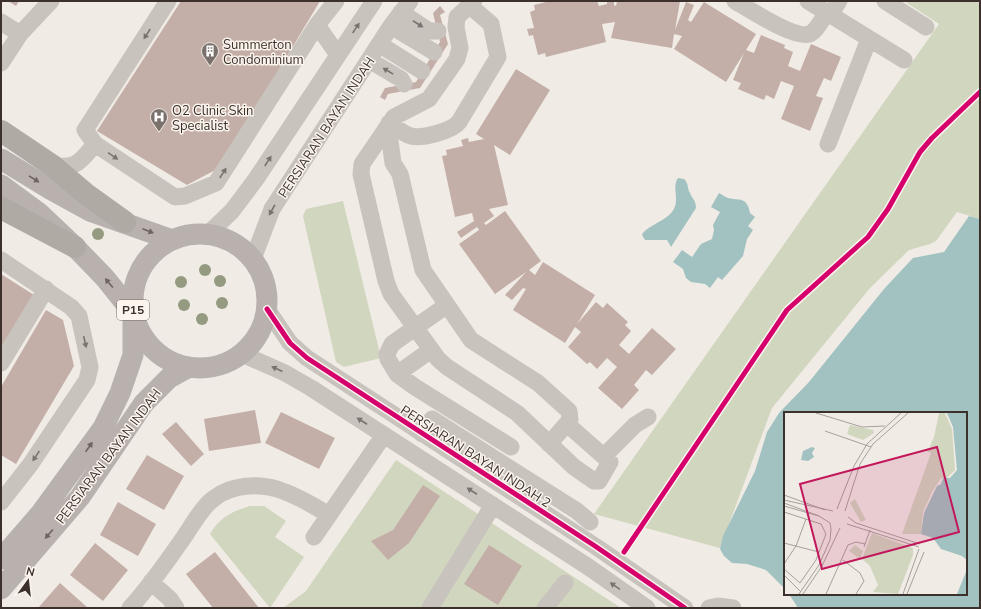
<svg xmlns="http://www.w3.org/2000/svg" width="981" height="609" viewBox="0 0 981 609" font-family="'Nunito Sans',sans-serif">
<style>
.green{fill:#d1d6bf}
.water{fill:#a1c2c1}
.building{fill:#c3afa7}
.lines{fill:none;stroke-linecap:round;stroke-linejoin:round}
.minor{stroke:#c9c3be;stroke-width:17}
.major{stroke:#b8b1ad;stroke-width:21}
.highway{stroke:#afaaa4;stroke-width:22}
.cycleway-casing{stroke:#fbf5ee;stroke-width:8}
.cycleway{stroke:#d6006c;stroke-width:5}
.tree{fill:#959b80}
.oneway{fill:#7b726d}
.oneway2{fill:#6d645f}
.labels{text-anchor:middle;stroke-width:3;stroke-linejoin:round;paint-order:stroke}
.shield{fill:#fbf5ee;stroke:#756b66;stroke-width:1}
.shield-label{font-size:12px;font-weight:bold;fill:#3b302b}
.poi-label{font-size:13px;fill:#3b302b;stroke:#fbf5ee;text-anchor:start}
.street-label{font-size:13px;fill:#3b302b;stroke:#fbf5ee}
.inset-road{fill:none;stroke:#a8a09b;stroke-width:1}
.view{fill:#c2185b;fill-opacity:0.15;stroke:#c2185b;stroke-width:2}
.inset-edge{fill:none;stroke:#3b302b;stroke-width:2}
</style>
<rect width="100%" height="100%" fill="#f0ebe5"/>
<path class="green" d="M908 1H980V219L957 212 936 241 930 244 909 250 870 288 772 408 720 548 594 514 939 24 907 3Z
M343 201 381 358 344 367 336 362 303 216 306 209Z
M396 460 618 606 620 608H283L306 591Z
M250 506H264L286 521 275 537 304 557 270 608 210 534C219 518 232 511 250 506Z"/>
<path class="water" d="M678 178 684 179C689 184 687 188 690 193 692 199 696 200 696 208L671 247 667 240H645L642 235C646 226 664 222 672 212 681 200 671 188 678 178Z
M719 193C721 194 725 197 728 198 739 201 747 196 750 213L755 217 748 226 753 230 747 239 743 256 722 280 718 277 710 288 705 284 691 282 686 278 683 269 673 262 682 250 692 257 701 244 712 239 714 230 713 225 720 212 711 207Z
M969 216 980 219V608H798L789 594H966V413H785V589L766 570 747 564 732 563 724 556 720 549 723 536 755 471 767 432 779 413 809 382 884 289 913 258 944 252Z"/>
<path class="building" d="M8 1H19L16 6Z
M181 1H320L221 167 187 185 97 131Z
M550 1H597L599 6 607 4V1H614V5L616 6 617 1H680L675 30 686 2 694 5 688 20 691 22 704 2 756 34 746 50 754 53 761 35 785 45 784 48 793 52 788 66 800 71 811 44 841 57 831 81 824 78 816 96 823 98 810 131 781 119 794 86 781 81 774 99 766 95 764 100 738 89 741 83 733 80 744 53 726 82 674 49 682 36 674 34 672 48 611 38 615 22 602 24 606 42 546 57 545 53 538 55 533 35 529 36 527 29 534 28 530 12 535 10 534 5Z
M440 6 445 12 440 15 448 44 420 88 388 94 385 100 380 97 385 88 416 82 440 42 433 13Z
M516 69 550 90 510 155 494 145 508 205 489 209 494 216 484 223 486 225 505 211 541 261 529 270 535 275 543 262 595 295 577 324 596 302 603 308 607 303 628 322 625 325 631 331 619 345 629 354 652 328 676 349 652 375 646 370 634 385 639 390 622 409 598 388 617 367 607 358 597 369 590 362 587 364 568 347 581 332 575 327 565 343 513 310 526 289 523 288 512 300 505 295 526 272 495 294 459 244 479 230 477 227 461 238 457 232 474 221 472 213 455 217 442 156 447 155 446 150 463 146 461 140 468 138 469 142 484 139 476 134Z
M1 274 34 295 1 349Z
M46 310 63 320 74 366 16 464 1 455V387Z
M255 410 261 443 209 451 204 419Z
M281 412 335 438 319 469 265 443Z
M176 422 204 454 191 466 162 434Z
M147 455 184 476 164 510 126 489Z
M423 485 440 496 409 543 388 560 371 541 393 530Z
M118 502 156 524 138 556 100 535Z
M95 543 128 570 103 601 70 575Z
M489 545 522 566 498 605 464 584Z
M215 552 259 608H213L186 574Z
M60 583 88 608H38Z"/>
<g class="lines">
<path class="minor" d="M168 1 85 130 95 144 175 197 185 196 216 183 317 25 336 1
M474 1 457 17 456 27 460 48 457 59 429 99 394 117 362 164 361 174 386 281 391 294 438 359 447 367 517 413 574 467 594 481H599L610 462 567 424
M735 1C749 9 794 39 809 34 816 32 822 19 827 13
M808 1 904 60
M885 1 926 27
M401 12 429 31H438
M830 15 839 1
M1 22 20 34
M317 25 338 55
M391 26 434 52
M379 44 422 71
M369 60 401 79 404 84
M1 63 20 34 51 1
M389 123C396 127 403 134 411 136 422 139 452 131 459 122L498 57 491 24 469 5
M388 126 393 163 400 174 423 270 471 340 538 383 569 411 570 420 549 444
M828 144 869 39
M53 166C78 168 80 162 95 144
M208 234 232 211 256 179 374 1
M253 259 272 209 391 26 410 1
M1 260 71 307 79 316 90 367 87 380 30 465 1 502
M447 305 392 344 387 354 388 359 397 374 415 387 511 447
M267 309 290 343 307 358 595 546 685 608
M242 354 285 373 311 388 587 566 647 608
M1 363 46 289
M397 374 431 350
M422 434 432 419 577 511 590 522
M604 456 635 425 648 417
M314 537 384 435
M151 582 170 599 176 608
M130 608C149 587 166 563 182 540 192 526 202 506 216 497 232 485 258 483 277 489 296 495 313 505 329 515
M430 608 493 505
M545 608 565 583
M709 608 718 606 733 608"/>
<path class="major" d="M1 159 50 189 90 211 172 240
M1 185 39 213 75 247 105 278 133 313V355L120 393 103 428 41 513 1 559
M133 301a67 67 0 1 1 134 0a67 67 0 1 1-134 0Z
M1 589 80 497 144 403 169 378 189 367"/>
<path class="highway" d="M1 131 53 166 86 194 125 222
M1 208 75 247"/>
<g class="cycleway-casing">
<path id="cycleway" d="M267 309 290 343 307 358 595 546 685 608
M624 552 787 310 868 237 888 209 920 152 932 138 980 92"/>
</g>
<use href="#cycleway" class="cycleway"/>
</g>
<g class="tree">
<circle cx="98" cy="234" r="6"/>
<circle cx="205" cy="270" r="6"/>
<circle cx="220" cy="281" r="6"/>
<circle cx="181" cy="282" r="6"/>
<circle cx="222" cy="303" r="6"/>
<circle cx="184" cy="305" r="6"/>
<circle cx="202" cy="319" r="6"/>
</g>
<defs><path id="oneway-solid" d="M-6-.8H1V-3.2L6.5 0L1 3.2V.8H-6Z"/></defs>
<g class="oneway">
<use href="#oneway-solid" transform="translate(418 24) rotate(33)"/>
<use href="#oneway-solid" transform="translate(356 28) rotate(-56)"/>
<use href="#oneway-solid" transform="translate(147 34) rotate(123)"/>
<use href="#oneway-solid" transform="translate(388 71) rotate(-149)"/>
<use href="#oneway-solid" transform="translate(113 156) rotate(34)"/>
<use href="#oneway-solid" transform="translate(268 161) rotate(-57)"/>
<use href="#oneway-solid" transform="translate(223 173) rotate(-57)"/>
<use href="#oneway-solid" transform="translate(272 210) rotate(119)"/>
<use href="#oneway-solid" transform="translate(85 342) rotate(77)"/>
<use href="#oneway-solid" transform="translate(277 369) rotate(-155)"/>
<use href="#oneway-solid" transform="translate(362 421) rotate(-147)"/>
<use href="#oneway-solid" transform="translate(36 456) rotate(124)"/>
<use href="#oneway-solid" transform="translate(472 491) rotate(-147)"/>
<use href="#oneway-solid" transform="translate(615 586) rotate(-145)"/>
</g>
<g class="oneway2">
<use href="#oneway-solid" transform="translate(34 179) rotate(32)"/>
<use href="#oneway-solid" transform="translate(148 231) rotate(21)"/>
<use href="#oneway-solid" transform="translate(109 283) rotate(-130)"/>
<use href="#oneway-solid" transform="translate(89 447) rotate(-55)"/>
<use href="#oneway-solid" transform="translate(49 534) rotate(131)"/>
</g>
<defs>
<g id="building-pin" transform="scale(0.9)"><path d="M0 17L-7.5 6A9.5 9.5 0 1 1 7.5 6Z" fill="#7a716c" stroke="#fbf5ee"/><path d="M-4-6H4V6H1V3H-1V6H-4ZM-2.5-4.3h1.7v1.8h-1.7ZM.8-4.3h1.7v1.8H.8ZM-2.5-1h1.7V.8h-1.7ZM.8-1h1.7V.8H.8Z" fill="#fff"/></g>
<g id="hospital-pin" transform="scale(0.9)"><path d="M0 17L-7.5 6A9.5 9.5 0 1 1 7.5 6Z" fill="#7a716c" stroke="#fbf5ee"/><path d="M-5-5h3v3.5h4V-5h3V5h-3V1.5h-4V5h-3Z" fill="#fff"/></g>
</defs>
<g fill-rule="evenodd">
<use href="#building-pin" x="210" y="51"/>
<use href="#hospital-pin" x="159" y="117"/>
</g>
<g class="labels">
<rect class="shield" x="117" y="300" width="32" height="20" rx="3"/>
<g class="shield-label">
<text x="133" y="314">P15</text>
</g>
<g class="poi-label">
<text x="223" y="49">Summerton<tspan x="223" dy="15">Condominium</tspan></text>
<text x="172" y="115">O2 Clinic Skin<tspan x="172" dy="15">Specialist</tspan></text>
</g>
<g class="street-label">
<text transform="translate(326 127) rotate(-57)" y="5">PERSIARAN BAYAN INDAH</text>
<text transform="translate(108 456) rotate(-53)" y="5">PERSIARAN BAYAN INDAH</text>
<text transform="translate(476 456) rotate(33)" y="5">PERSIARAN BAYAN INDAH 2</text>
</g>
</g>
<g transform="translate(784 412)">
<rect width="183" height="183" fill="#f0ebe5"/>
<path d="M155 1H161L168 17 171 58 163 66H157L148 80 139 100 137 122H118L147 41 142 39 145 37 150 25ZM66 13 89 18 90 21 79 28 63 22ZM71 87 82 108 77 110 66 91ZM88 121 129 136V143L114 182 89 180 94 173 86 154 78 147ZM71 133 79 139 76 147 65 139Z" fill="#d1d6bf"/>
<path d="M163 1H183V148L178 144 157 137 149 126 137 122 140 101 153 74 157 72 159 66H166L173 58 169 15ZM28 35 31 36 28 41 30 45 24 49 17 48 19 39ZM183 157V182H173L182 160Z" fill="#a1c2c1"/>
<path class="inset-road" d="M32 1 78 15 101 14M41 19 87 35M0 83 41 98M0 88 49 99M0 91 35 104 46 111 47 117 46 128 35 153 15 182M0 94 35 104M53 97 70 54 83 32 117 1M61 99 76 52 89 32 124 1M0 100 37 112 42 122 32 148 16 171 0 157M64 105 72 111 136 132M63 112 135 135M0 131 35 140M80 135 86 118M59 148 76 161 80 169 72 182M0 152 12 134 22 107M0 163 17 180M19 182 38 154 56 116M42 182 64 133 72 130 81 132M119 182 135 137M123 182 140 140"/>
<path class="view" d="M153 35 175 120 38 157 16 72Z"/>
<rect width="183" height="183" class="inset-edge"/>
</g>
<rect width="981" height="609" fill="none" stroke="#3b302b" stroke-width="4"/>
<g transform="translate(28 581) rotate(15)" stroke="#fbf5ee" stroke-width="3" paint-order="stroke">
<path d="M0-3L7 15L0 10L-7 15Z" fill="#3b302b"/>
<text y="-6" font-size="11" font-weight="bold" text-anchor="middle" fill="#3b302b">N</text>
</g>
</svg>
